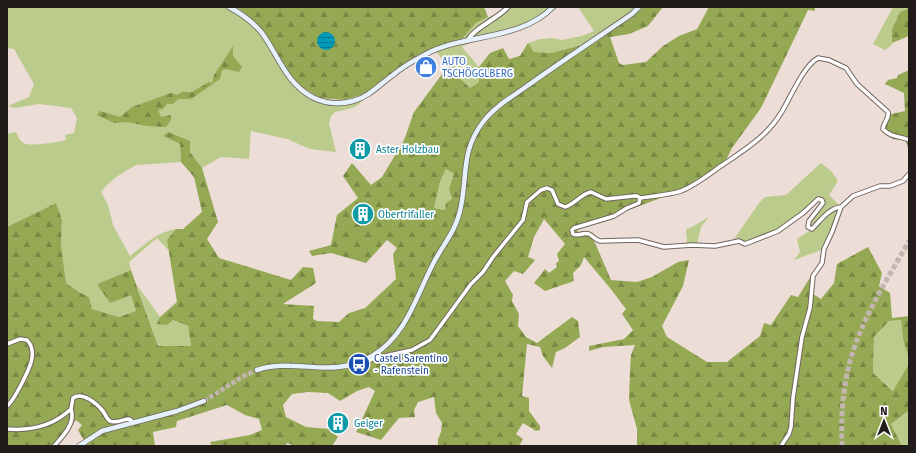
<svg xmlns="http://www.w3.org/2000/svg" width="916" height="453" viewBox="0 0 916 453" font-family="'Fira Sans',sans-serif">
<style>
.grass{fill:#bacb8b}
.forest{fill:url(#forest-firs);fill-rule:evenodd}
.water{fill:url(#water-rules)}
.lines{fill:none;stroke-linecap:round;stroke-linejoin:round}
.secondary-tunnel{stroke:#c3b6b1;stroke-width:4.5;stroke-dasharray:4.5 2;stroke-linecap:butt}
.primary-tunnel{stroke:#c3b6b1;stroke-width:5;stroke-dasharray:5 2.5;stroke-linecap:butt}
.minor-casing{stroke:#72655f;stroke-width:5.5}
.tertiary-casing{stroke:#72655f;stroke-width:6}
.secondary-casing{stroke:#72655f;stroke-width:6}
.minor{stroke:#fff;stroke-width:3.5}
.tertiary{stroke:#fff;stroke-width:4}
.secondary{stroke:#e5f2fb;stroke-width:4.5}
.labels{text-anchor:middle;stroke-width:3.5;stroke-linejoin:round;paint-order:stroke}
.shop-label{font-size:10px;fill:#366cbe;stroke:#fff;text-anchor:start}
.culture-label{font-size:10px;fill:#0d838f;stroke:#fff;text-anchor:start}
.transit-label{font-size:10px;fill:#164399;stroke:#fff;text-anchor:start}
</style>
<defs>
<pattern id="forest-firs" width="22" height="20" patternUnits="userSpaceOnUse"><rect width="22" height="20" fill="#95a954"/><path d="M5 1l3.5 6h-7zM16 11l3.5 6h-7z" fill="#798945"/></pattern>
<pattern id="water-rules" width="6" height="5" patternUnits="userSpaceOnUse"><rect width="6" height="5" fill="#009ab8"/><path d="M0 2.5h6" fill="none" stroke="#027d95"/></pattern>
</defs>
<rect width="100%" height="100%" fill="#ecddd7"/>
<path class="grass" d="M7 7H237C270 31 280 82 319 98 332 103 351 99 365 97 358 109 348 109 335 112L331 116 329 123 336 152 310 149 287 139 251 131 249 159 221 157 202 168 190 152 168 132 163 136 180 144 181 162 136 165 116 177 106 186 101 192 108 205 113 225 130 256C146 244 155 233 176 229L167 240 169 251 157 238 129 262 131 270 97 284 131 295 136 311 119 317 92 309 89 297 79 292 66 283 61 244 62 220 56 203 7 227V134L16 132C18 137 21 143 26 144 35 146 57 142 66 140L65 135 74 133 77 118 71 108 39 104 15 108 8 106 29 97 34 84 14 49 7 48Z
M506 7H559L527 27 473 41 462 47 479 67V82L470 88 448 66 435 50 427 53 435 48 463 38 476 23 499 12Z
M578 7H636L582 45 551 53 534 52 528 43 540 39 552 38 562 40 582 36 594 31Z
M893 7H909V8L900 12 892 29V45L885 50 873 44Z
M821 163 832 172 838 181 829 195 841 207 824 249 794 260 800 252 797 239 812 229 808 227 809 221 823 203 818 199 778 231 745 244 739 241 732 242 759 203 765 197 786 195Z
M446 169 455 174 449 189 452 199 445 210 434 208 440 182Z
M709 217 701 227 697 244 686 247 687 240 686 229 690 228Z
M137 285 160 317 156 324 173 320 188 326 191 346H158Z
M901 320 903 339 909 359V364L894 391 873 373 874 337 889 321Z
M907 412 909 413V446H902L891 424Z"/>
<path class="forest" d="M237 7H484L488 17 476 23 463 38 420 54 405 63 365 94 344 100 320 98 296 84 250 18Z
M636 7H663L648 26 629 34 610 37 619 63 623 65 646 62 663 46 679 36 697 29 709 7H815V11L808 10 761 108 732 148 725 162 677 192 577 229 578 232 588 231 596 245 611 280 637 282 652 277 678 262 689 260 683 286 662 326 667 337 707 362H727L760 336 764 323 771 325 791 295 798 297 811 276 813 294 821 299 834 283 837 264 868 247 882 273 879 286 890 293 892 318 909 316V359L903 339 901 320 889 321 874 337 873 373 893 391 909 364V413L907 412 891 424 902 446H637V429L629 400 630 370 631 355 635 345 603 347 589 351V346L624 339 633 330 622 314 626 309 610 288 584 257 581 265 573 273 574 281 545 291 534 283 545 269 549 273 557 267 556 263 559 261 557 254 565 244 544 219 534 237 528 257 535 260 523 274 514 271 505 281 513 295 512 301 519 314 518 326 526 337 537 343 572 317 578 321 580 337 565 348 556 352 552 368 543 356 540 347 527 344 522 396 529 398V411L540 426V430L536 431 523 423 516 434 523 439 519 446H438V439L441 432 442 423 436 413 434 397 418 402 414 410 415 417 399 418 381 440 356 432 375 391 369 387 357 391 340 401 328 393 308 392 292 394 283 405 286 417 306 427 329 429 338 437 332 446H296L287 443 285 446H212L210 442 250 435 262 430 259 419 245 415 227 405 177 421 176 427 153 432 155 446H87L78 430 82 425 76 420 55 446H7V227L56 203 62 220 61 244 66 283 79 292 89 297 92 309 119 317 136 311 131 295 110 303 97 284 131 270 158 346H191L188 326 173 320 167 325 156 324 160 317 177 302 167 240 176 229H183L202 212 194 177 181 162 180 144 163 136 168 132 190 141V152L202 168 218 222 207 239 219 258 291 280 303 267 313 268 316 283 283 304 314 306 313 319 317 321 339 322 349 313 365 308 396 279 393 254 397 248 387 240 366 263 331 253 312 256 309 251 331 245 337 215 358 198 343 176 352 163 371 185 382 177 404 140 414 112 448 66 470 88 479 82V67L490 53 503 48 509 59 520 56 528 43 534 52 551 53 582 45ZM446 169 454 174 449 189 452 199 446 203 445 210 434 208 440 182Z
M909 8V36L892 43V29L900 12Z
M233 46V56L242 67 239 72 226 69 222 70 220 79 191 99H178L173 104H167L163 109 158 110 161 117 171 115V120L166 127 147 126 127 122 114 123 97 115 100 111 120 117 132 107 171 93 177 95 182 92H192L209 82 212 83 214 75Z
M909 70V151L906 141 893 139 882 130V124L887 115 905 111 904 93 885 84 888 80 897 78 898 75Z"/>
<path class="water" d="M317 41a9 9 0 1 1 18 0a9 9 0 1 1-18 0Z"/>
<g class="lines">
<path class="secondary-tunnel" d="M204 401 242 377 257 370"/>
<path class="primary-tunnel" d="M842 446C841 424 842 401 846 379 855 329 884 285 909 241"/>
<g class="minor-casing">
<path id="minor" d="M640 198 639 203 627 208 614 216 574 228 572 230 573 234C578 237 583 232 589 234 593 236 595 240 600 241L638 240 664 247 692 245 715 246 739 241 745 244 778 231 803 213 818 199 822 200 823 203 809 221 808 227 812 229C820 221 829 208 841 207
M640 198C653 196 669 195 681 191 694 186 707 176 718 168 741 152 766 138 781 113 790 99 803 66 818 58L829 60 846 68 857 84 888 112C890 118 883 123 883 129 893 139 899 135 909 140
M7 344 20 339 27 340C31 344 33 351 32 358 31 367 14 401 7 406
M350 365 353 367 357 368 372 359 412 350 430 340 471 284 483 272 493 257 523 220 527 202 541 190 547 188 552 190 558 204 565 207C575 204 581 194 591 192L606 199 634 196H637L640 198
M7 429C31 431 53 426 71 409L73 398C83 391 97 404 103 411 105 414 107 419 110 421 115 424 124 419 129 419L133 422
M54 446C63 436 76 423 71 409
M781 446 789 434 791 427 793 398 802 337 810 308 813 276 822 263 824 249 832 232 841 207 853 196 880 186H890L903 181 909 174"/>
</g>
<g class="tertiary-casing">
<path id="tertiary" d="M467 41C475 27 496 20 508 7"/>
</g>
<g class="secondary-casing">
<path id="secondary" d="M229 7C242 14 253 22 262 33 278 55 286 83 312 97 324 103 339 105 353 101 369 97 380 84 393 75 403 66 415 60 426 54 466 33 520 41 553 7
M257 370C295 357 332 380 372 356 407 335 416 296 434 262 443 245 456 230 460 211 468 178 460 152 483 122 494 107 512 97 527 86 562 61 597 38 632 14L639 7
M79 446 102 431 177 411 204 401"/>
</g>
<use href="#minor" class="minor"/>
<use href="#tertiary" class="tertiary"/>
<use href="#secondary" class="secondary"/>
</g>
<defs>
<g id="shop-disc" transform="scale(1.15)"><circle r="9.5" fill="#3f7fe0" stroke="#fff"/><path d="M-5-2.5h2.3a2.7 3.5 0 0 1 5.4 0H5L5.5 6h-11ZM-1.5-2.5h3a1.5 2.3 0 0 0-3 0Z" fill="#fff"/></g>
<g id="building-disc" transform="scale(1.15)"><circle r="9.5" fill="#0f9aa8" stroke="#fff"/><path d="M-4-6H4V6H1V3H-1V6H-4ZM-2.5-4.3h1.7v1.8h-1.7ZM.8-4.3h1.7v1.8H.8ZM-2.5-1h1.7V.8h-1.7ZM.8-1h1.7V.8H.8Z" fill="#fff"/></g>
<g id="bus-disc" transform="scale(1.15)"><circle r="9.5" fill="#1a4fb4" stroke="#fff"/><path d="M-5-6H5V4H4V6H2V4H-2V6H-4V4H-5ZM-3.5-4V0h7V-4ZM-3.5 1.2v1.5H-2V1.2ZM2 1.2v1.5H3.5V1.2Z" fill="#fff"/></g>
</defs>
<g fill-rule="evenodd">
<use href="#shop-disc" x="426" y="67"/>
<use href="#building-disc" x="360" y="149"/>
<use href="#building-disc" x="363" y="214"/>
<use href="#bus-disc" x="359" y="364"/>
<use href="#building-disc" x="338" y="423"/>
</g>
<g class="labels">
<g class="shop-label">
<text x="442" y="65">AUTO<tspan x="442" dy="12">TSCHÖGGLBERG</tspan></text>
</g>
<g class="culture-label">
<text x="376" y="153">Aster Holzbau</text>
<text x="378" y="218">Obertrifaller</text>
<text x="354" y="427">Geiger</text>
</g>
<g class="transit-label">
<text x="374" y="362">Castel Sarentino<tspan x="374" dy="12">- Rafenstein</tspan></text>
</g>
</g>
<rect width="916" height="453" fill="none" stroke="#211b19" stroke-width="16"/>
<g transform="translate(884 421)" stroke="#ffffff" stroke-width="3" paint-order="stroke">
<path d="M0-3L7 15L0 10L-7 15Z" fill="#211b19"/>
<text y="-6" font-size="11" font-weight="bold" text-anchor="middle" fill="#211b19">N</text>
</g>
</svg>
